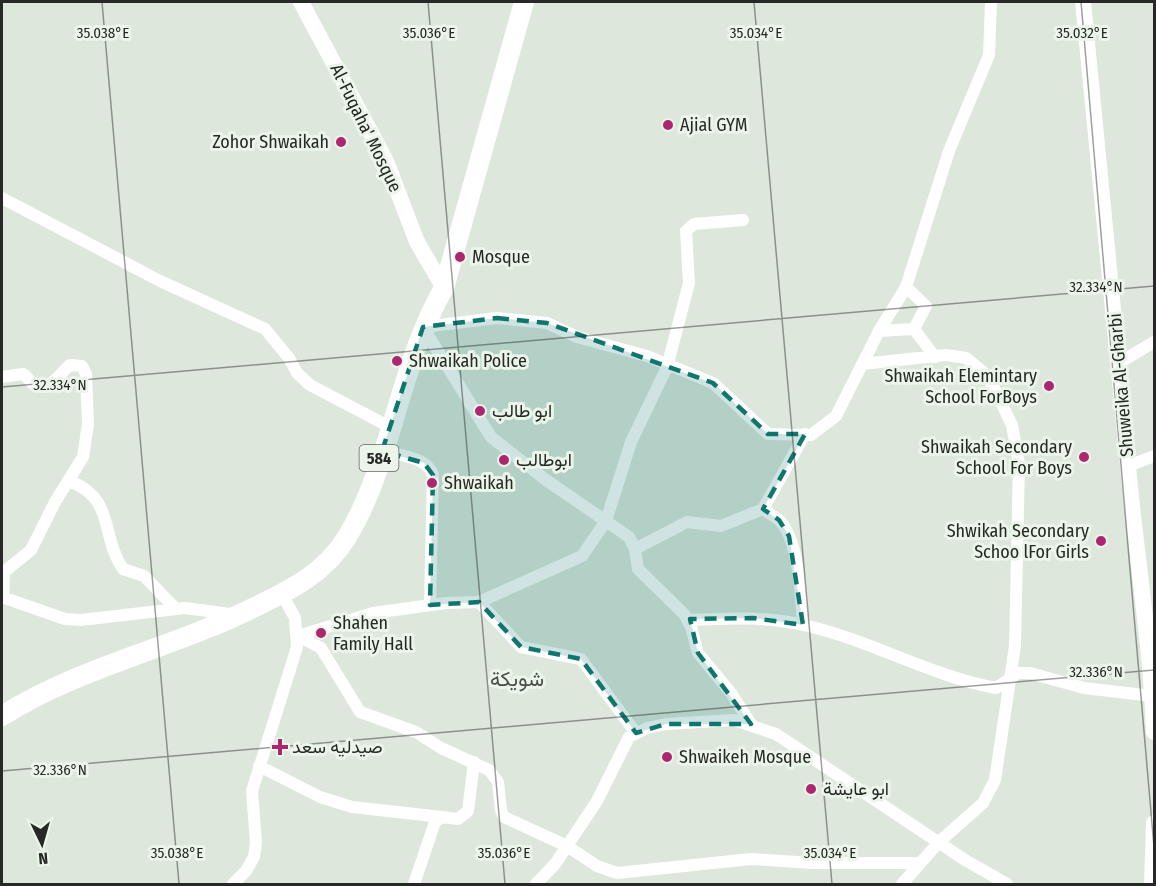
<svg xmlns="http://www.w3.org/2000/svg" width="1156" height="886" viewBox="0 0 1156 886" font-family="'Fira Sans Condensed',Vazirmatn,sans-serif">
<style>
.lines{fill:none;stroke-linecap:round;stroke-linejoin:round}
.minor{stroke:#fff;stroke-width:12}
.tertiary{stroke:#fff;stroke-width:16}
.primary{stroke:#fff;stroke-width:20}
.marked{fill:#0f766e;fill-opacity:0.2;stroke:#0f766e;stroke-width:4.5;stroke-dasharray:12 8;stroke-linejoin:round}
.ticks{fill:none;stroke:#262925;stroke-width:1.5;stroke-opacity:0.45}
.poi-dot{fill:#ac2770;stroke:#ebf5e9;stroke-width:2}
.labels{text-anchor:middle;stroke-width:6;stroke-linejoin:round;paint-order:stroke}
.shield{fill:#ebf5e9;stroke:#616660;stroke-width:1.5}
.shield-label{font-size:16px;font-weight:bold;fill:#262925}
.poi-label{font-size:18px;fill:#262925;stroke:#ebf5e9;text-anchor:start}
.street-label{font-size:18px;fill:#262925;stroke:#ebf5e9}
.quarter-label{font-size:21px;fill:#474f46;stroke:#ebf5e9}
.ticks-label{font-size:15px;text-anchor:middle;fill:#262925;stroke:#ebf5e9;stroke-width:6;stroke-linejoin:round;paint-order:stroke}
</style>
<rect width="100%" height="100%" fill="#dde7dc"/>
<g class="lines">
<path class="minor" d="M2 198 160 281 265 329 289 358 297 373 310 385 390 427
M914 329 935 357
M879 331 914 329 926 306 906 287
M1119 363 1154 342
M862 364 946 355 966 358 983 372 994 388 1012 425 1019 464 1015 646 995 780 983 803 939 842 902 884
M2 377 23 374C28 377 29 381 33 384 49 394 60 373 70 365L82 366 86 374 88 424 83 457 55 502 31 550 4 572 3 598
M382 451C398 455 428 457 433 475L430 605
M1128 466 1154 456
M69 481C116 498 100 536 123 569L144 576 175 608
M763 509 805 434
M635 549 687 522 721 526 763 509C768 513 774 516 779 520 799 539 801 598 803 625
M2 597 65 619 81 620 185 608 238 615
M479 602 521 647 581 659 636 733
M688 620C728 618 768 616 808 626 872 641 931 676 996 688L1018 673H1030L1084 688 1153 696
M298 636 321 648 360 712 416 732 441 748 489 770 498 782 501 810 504 817 567 846 597 866 617 873 751 859 813 863H920
M298 636 373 613 446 603 479 602 582 556 606 521 631 442 667 367 689 283 686 231 694 224 743 220
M751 724 731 693 698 653 691 627 684 614 638 569 635 549 629 537 546 480 491 437 423 327 497 318 547 323 577 337 647 356 713 383 768 434 811 435 836 416 879 331 906 287 949 151 989 55 991 2
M259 766 320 797 352 807 442 817
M233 884 246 871 254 857 256 843 252 791 297 647 295 618 282 594
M414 884 435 822 442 817 458 819 468 811 474 762
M536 884 555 864 597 801 629 737 647 728 666 724 734 720 776 734 965 860 1007 884"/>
<path class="tertiary" d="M301 2 386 161 417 242 444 288
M1083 2C1099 156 1114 311 1128 466 1136 555 1151 643 1154 732
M1152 884 1154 823"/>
<path class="primary" d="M2 716C79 667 173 648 255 607 292 589 325 573 347 537 392 463 399 365 444 288L524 2"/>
</g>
<path class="marked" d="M497 318 547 323 713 383 768 434H805L763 509 779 520 789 536 803 625 753 618 690 619 698 653 751 724H666L636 733 581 659 521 647 479 602 430 605 433 475 424 463 382 451 423 327Z"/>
<path class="ticks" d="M2 2H9M102 2 179 884M428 2 505 884M754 2 832 884M1081 2 1154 847M2 387 1154 286M2 771 1154 670"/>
<g class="poi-dot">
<circle cx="668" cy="125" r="6"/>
<circle cx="341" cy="142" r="6"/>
<circle cx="460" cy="257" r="6"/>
<circle cx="397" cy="361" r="6"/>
<circle cx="1049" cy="386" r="6"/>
<circle cx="480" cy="411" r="6"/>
<circle cx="1084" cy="457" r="6"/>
<circle cx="504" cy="460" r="6"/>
<circle cx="432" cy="483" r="6"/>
<circle cx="1101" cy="541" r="6"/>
<circle cx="321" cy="633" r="6"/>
<path d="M277 738h6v6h6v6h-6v6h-6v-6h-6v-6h6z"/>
<circle cx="667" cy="757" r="6"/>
<circle cx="811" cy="789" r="6"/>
</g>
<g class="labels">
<rect class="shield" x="359.5" y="445" width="39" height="26" rx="4.5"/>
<g class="shield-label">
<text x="379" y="464">584</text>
</g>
<g class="poi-label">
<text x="680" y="131">Ajial GYM</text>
<text x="329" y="148" text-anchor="end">Zohor Shwaikah</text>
<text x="472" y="263">Mosque</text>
<text x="409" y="367">Shwaikah Police</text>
<text x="1037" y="382" text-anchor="end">Shwaikah Elemintary<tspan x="1037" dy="21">School ForBoys</tspan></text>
<text x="492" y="417">ابو طالب</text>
<text x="1072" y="453" text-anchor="end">Shwaikah Secondary<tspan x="1072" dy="21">School For Boys</tspan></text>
<text x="516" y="466">ابوطالب</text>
<text x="444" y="489">Shwaikah</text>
<text x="1089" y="537" text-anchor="end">Shwikah Secondary<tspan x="1089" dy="21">Schoo lFor Girls</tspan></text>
<text x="333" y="629">Shahen<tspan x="333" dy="21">Family Hall</tspan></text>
<text x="292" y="753">صيدليه سعد</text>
<text x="679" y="763">Shwaikeh Mosque</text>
<text x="823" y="795">ابو عايشة</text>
</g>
<g class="street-label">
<text transform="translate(366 128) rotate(64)" y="6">Al-Fuqaha' Mosque</text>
<text transform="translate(1121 385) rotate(-95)" y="6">Shuweika Al-Gharbi</text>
</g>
<g class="quarter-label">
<text x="517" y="686">شويكة</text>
</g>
</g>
<g class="ticks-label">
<text x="103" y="38">35.038°E</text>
<text x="429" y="38">35.036°E</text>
<text x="756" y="38">35.034°E</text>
<text x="1082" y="38">35.032°E</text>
<text x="1096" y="292">32.334°N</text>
<text x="60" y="390">32.334°N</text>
<text x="1096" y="677">32.336°N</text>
<text x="60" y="775">32.336°N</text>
<text x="177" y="858">35.038°E</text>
<text x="504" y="858">35.036°E</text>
<text x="830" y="858">35.034°E</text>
</g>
<rect width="1156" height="886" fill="none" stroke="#262925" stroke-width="6"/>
<g transform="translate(42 844) rotate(175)" stroke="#ebf5e9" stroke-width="4.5" paint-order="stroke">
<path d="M0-4.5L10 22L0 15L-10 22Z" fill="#262925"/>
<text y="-9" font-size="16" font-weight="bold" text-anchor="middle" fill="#262925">N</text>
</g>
</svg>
